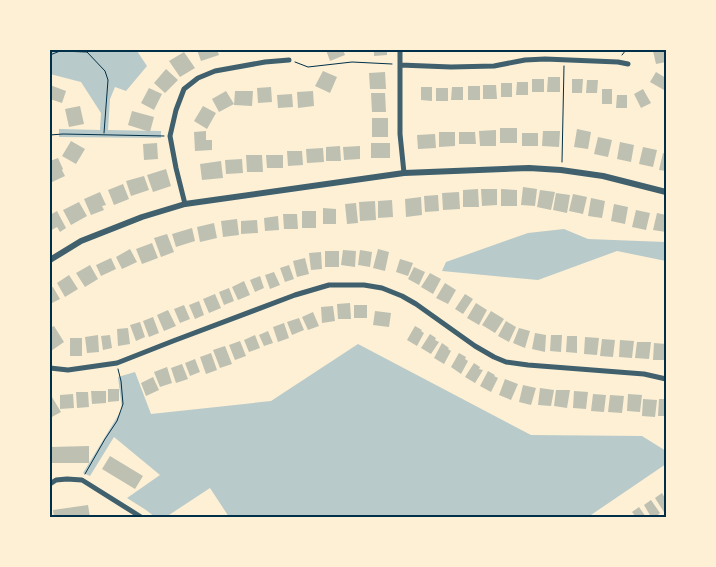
<svg xmlns="http://www.w3.org/2000/svg" width="716" height="567" viewBox="0 0 716 567" font-family="Jost,sans-serif">
<style>
.green{fill:#b9caca}
.building{fill:#bec0b2}
.lines{fill:none;stroke-linecap:round;stroke-linejoin:round}
.path{stroke:#003049;stroke-width:1}
.minor{stroke:#3f606c;stroke-width:5}
.tertiary{stroke:#3f606c;stroke-width:6}
.neatline{fill:none;stroke:#003049;stroke-width:2}
</style>
<rect width="100%" height="100%" fill="#fdf0d5"/>
<path class="green" d="M50 50H138L137 51 147 66 126 91 115 87 110 99 108 130 161 131V138L59 137V129L100 130 101 113 81 82 50 74Z
M564 229 588 239 665 242 666 261 617 251 538 280 442 271 446 262 528 233Z
M358 344 531 435 642 436 666 451V464L588 517H229L210 488 166 517H155L146 510 127 498 160 475 114 437 90 476 83 473 122 409 118 377 135 372 151 414 271 401Z"/>
<path class="building" d="M197 50H217L219 55 201 61Z
M326 50H343L345 55 330 61Z
M374 50H387V55L374 56Z
M660 50H666V62L656 64 653 51Z
M184 52 195 68 180 77 169 61Z
M166 69 178 80 165 93 154 83Z
M323 71 337 77 330 93 315 86Z
M385 72 386 89H370L369 73Z
M656 72 666 78V86L664 90 650 82Z
M548 77H560V92H547Z
M532 79H544V92H532Z
M572 79H583L582 93H572Z
M587 80H598L597 93H586Z
M517 82H528V95H516Z
M501 83H512V97H501Z
M50 85 66 91 62 103 50 99Z
M483 85H496L497 99H483Z
M468 86H480V100H468Z
M271 87 272 102 258 103 257 88Z
M421 87H432V101L421 100Z
M452 87H463V100H451Z
M149 88 162 94 154 110 141 103Z
M436 88H448V101H436Z
M602 89H612V104H602Z
M643 89 651 103 641 108 634 94Z
M226 91 234 104 219 112 212 99Z
M235 91H253L252 106 234 105Z
M313 91 314 106 298 108 297 92Z
M371 93H385L386 112H372Z
M292 94 293 107 278 108 277 95Z
M617 95H627V108H616Z
M80 106 84 124 69 127 65 109Z
M203 106 216 113 207 129 194 121Z
M132 111 154 117 150 132 128 125Z
M372 118H388V137H372Z
M500 128H517V143H500Z
M577 129 591 132 588 149 574 147Z
M496 130V146H480L479 131Z
M206 131V140H212V150L195 151 194 132Z
M543 131H560L559 147 542 146Z
M439 132H455V146L439 147Z
M459 132H475L476 144H459Z
M522 133H538V146H522Z
M435 134 436 148 418 149 417 135Z
M598 137 612 140 608 157 594 154Z
M71 141 85 149 76 164 62 156Z
M620 142 634 145 631 162 617 159Z
M157 143 158 159 144 160 143 144Z
M371 143H390V158H371Z
M340 146 341 161H326V147Z
M360 146V159L344 160 343 147Z
M643 147 657 150 653 167 639 164Z
M323 148 324 162 307 163 306 149Z
M287 151H302L303 165 288 166Z
M663 153 666 154V171L659 170Z
M246 155H262L263 172H247Z
M266 155H283V168H267Z
M58 158 63 169 62 170 65 176 50 183V161Z
M242 159 243 173 226 174 225 160Z
M221 161 223 178 202 180 200 164Z
M166 169 171 186 153 192 147 175Z
M144 176 149 190 131 196 126 181Z
M123 184 129 199 114 205 108 190Z
M523 187 537 189 535 206 521 205Z
M478 189 479 207H463V190Z
M481 189H497V205L482 206Z
M501 189 517 190V206H501Z
M540 190 555 192 551 210 537 207Z
M100 192 106 205 102 206 104 210 91 215 84 199Z
M459 192 460 209 443 210 442 193Z
M556 193 570 195 567 213 553 210Z
M573 194 587 197 583 214 569 211Z
M438 195 439 211 425 212 424 196Z
M421 197 422 215 406 217 405 199Z
M591 198 605 201 602 218 588 216Z
M392 200 393 217 378 218V201Z
M375 201 376 220 360 221 359 202Z
M79 202 87 216 71 225 63 210Z
M356 203 358 223 347 224 345 204Z
M614 204 628 207 625 224 611 221Z
M323 208 336 209V224H323Z
M636 210 650 213 646 230 632 227Z
M57 211 66 228 60 232 57 227 50 231V215Z
M302 211H316V228H302Z
M657 213 666 215V232L653 230Z
M283 214H297L298 229H284Z
M278 216 279 230 265 231 264 218Z
M237 219 239 235 223 237 221 221Z
M257 220 258 233 241 234V221Z
M214 223 217 238 200 242 197 227Z
M192 228 195 241 176 247 172 234Z
M167 234 174 252 161 257 154 238Z
M152 243 158 258 142 264 136 249Z
M130 249 137 262 122 269 116 257Z
M378 249 389 252 385 271 373 268Z
M343 250 356 251 355 267 341 265Z
M360 250 372 252 370 267 358 265Z
M325 251H339V267H325Z
M321 252 322 269 311 270 309 253Z
M111 258 116 269 101 276 96 265Z
M305 258 309 274 297 277 293 261Z
M400 259 413 263 408 276 396 272Z
M90 265 98 279 85 287 76 273Z
M289 265 294 279 285 282 280 268Z
M414 267 425 272 419 285 408 279Z
M274 272 280 285 270 289 265 275Z
M430 273 441 279 433 294 421 287Z
M69 275 78 289 65 297 57 283Z
M260 276 264 288 255 292 250 280Z
M244 281 250 295 238 300 232 287Z
M445 283 456 290 448 304 436 298Z
M53 287 60 299 50 304V288Z
M229 288 234 301 224 305 219 292Z
M215 294 221 308 209 313 203 299Z
M465 294 473 299 463 314 455 309Z
M199 301 204 315 195 319 189 305Z
M350 303 351 319H338L337 304Z
M476 303 487 310 479 325 467 318Z
M184 305 190 319 180 323 174 309Z
M354 305H367V318H354Z
M333 306 335 321 322 323 321 307Z
M168 310 176 326 164 331 157 315Z
M375 311 391 313 389 327 373 325Z
M491 311 504 319 495 333 482 325Z
M313 312 319 326 308 330 302 317Z
M153 317 159 333 149 337 143 321Z
M299 318 304 330 292 335 287 322Z
M506 321 516 327 509 342 498 336Z
M140 322 145 337 136 341 130 325Z
M284 323 289 338 278 342 273 327Z
M54 326 64 342 51 351 50 349V328Z
M415 326 422 330 421 331 424 333 417 346 407 340Z
M128 328 130 344 118 346 117 329Z
M519 328 530 331 525 348 513 343Z
M268 331 273 343 264 346 259 335Z
M535 333 546 335 545 352 532 349Z
M430 334 436 338 435 340 439 342 431 354 421 348Z
M98 335 99 352 87 353 85 337Z
M110 335 112 348 103 350 101 336Z
M255 335 260 348 249 352 244 340Z
M551 335H562L561 352 550 351Z
M567 336H577V353L566 352Z
M585 337 599 338 597 355 584 354Z
M70 338H82V356H70Z
M602 339 615 340 613 357 600 356Z
M620 340 634 341 632 358 619 357Z
M240 341 246 356 235 360 229 345Z
M637 342H651L649 359 635 358Z
M442 343 449 348 448 349 451 351 444 364 434 358Z
M654 343 666 344V360H653Z
M225 346 232 364 220 368 213 350Z
M211 353 217 370 206 374 200 357Z
M459 353 466 357 465 359 468 361 461 374 451 367Z
M195 359 200 372 190 376 185 363Z
M474 363 480 367 479 369 483 370 475 383 465 377Z
M182 364 188 379 176 383 171 368Z
M167 367 172 383 160 387 154 372Z
M488 371 495 375 494 376 498 378 491 392 480 386Z
M153 377 159 390 146 396 141 383Z
M505 379 518 384 511 400 499 395Z
M523 385 536 388 531 405 519 402Z
M540 388 554 390 551 406 538 405Z
M108 389H119V401L108 402Z
M556 390H570L567 408 554 406Z
M91 391H106V403L92 404Z
M574 391 588 392 586 409 573 408Z
M76 392H88L89 407 77 408Z
M73 394 74 408 60 409V395Z
M593 394 606 395 604 412 591 411Z
M628 394 642 395 640 412 627 411Z
M610 395 624 396 622 413 608 412Z
M52 397 61 412 50 418V399Z
M643 399 657 400 655 417 642 416Z
M659 399H666V416H658Z
M89 446V463H50V447Z
M110 456 143 476 135 489 102 469Z
M662 493 666 500V510L664 512 655 498Z
M651 500 660 513 656 517H651L644 505Z
M88 505 90 517H54L53 510Z
M639 507 646 517H636L632 512Z"/>
<g class="lines">
<path class="path" d="M87 52 105 71 108 80 104 133
M50 55 60 51 87 52 90 50
M622 55 626 50
M295 62 308 67 352 62 392 64
M50 135 63 134 164 136
M562 162 564 66
M85 474 105 439 117 421 123 404 121 381 118 369"/>
<path class="minor" d="M400 50V134L404 173
M400 65 451 67 494 66 525 60 545 59 618 62 628 64
M185 204 176 168 170 136 176 110 184 89 198 78 215 71 265 62 289 60
M50 368 68 370 117 363 173 341 295 295 329 285H364L382 288 402 296 416 304 475 346 494 357 506 362 528 365 644 374 666 379
M50 484 56 480 67 479 82 480 141 517"/>
<path class="tertiary" d="M50 260 81 241 142 217 185 204 404 173 529 168 561 170 603 176 666 192"/>
</g>
<rect width="716" height="567" fill="none" stroke="#fdf0d5" stroke-width="102"/>
<rect x="51" y="51" width="614" height="465" class="neatline"/>
</svg>
